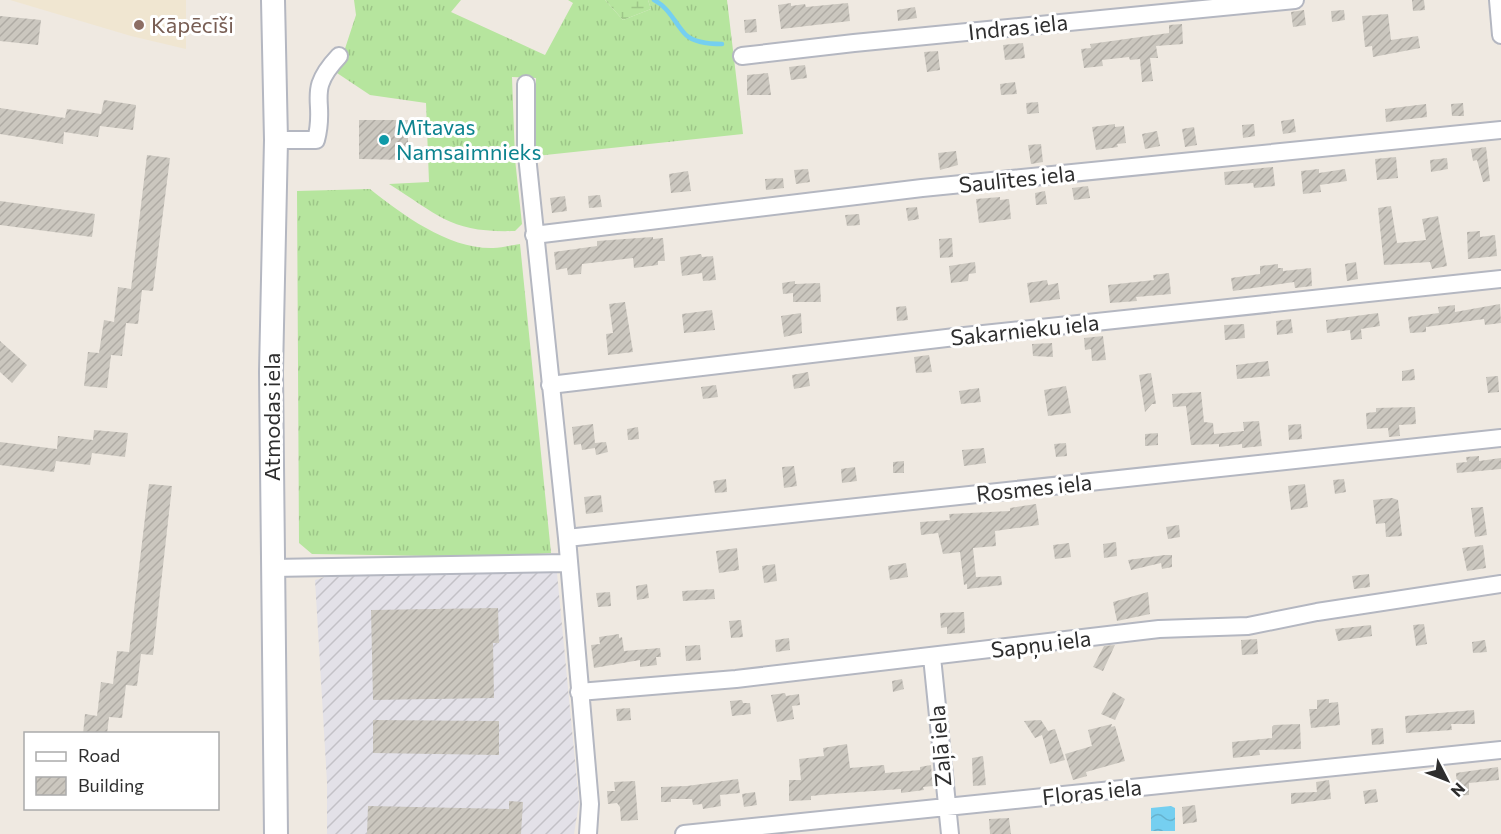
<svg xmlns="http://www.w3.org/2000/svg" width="1501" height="834" viewBox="0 0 1501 834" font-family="Commissioner,sans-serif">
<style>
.industrial{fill:url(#industrial-furrows)}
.education{fill:#f0e6d1}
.grass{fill:url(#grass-tufts)}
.wetland{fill:url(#wetland-marsh)}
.water{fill:url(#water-waves)}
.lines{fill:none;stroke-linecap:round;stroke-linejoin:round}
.stream{stroke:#75cff0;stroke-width:4.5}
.building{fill:url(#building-hatch)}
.minor-casing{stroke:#b4b7c1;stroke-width:20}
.secondary-casing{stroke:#b4b7c1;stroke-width:26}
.minor{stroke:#fff;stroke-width:16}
.secondary{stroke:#fff;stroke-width:22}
.education-dot{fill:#8d6e63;stroke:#fff;stroke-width:2}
.culture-dot{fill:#0f9aa8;stroke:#fff;stroke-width:2}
.labels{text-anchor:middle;stroke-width:6;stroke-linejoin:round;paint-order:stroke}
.education-label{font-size:22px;fill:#785e54;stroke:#fff;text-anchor:start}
.street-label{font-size:22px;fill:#2e2e2e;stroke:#fff}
.culture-label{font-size:22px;fill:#0d838f;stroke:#fff;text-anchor:start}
</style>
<defs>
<pattern id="industrial-furrows" width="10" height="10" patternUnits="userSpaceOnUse" patternTransform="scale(1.5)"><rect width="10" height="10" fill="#e3e1e8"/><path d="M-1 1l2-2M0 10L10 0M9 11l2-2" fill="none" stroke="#c3c1c7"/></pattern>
<pattern id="grass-tufts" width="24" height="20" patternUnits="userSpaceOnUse" patternTransform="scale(1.5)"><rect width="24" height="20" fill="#b6e59e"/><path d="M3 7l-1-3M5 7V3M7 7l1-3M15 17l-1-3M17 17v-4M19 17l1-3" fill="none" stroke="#9dc588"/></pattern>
<pattern id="wetland-marsh" width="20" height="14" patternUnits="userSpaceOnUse" patternTransform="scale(1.5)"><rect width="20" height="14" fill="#b6e59e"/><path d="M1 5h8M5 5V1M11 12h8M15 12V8" fill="none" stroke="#9dc588"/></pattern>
<pattern id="water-waves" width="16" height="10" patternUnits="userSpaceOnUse" patternTransform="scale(1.5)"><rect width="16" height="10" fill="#75cff0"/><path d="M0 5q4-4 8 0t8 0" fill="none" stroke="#66b2ce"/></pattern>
<pattern id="building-hatch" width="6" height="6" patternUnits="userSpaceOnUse" patternTransform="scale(1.5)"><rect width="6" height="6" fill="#cbc7bf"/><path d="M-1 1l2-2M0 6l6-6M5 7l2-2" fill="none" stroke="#afaba4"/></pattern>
</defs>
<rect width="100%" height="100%" fill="#efe9e1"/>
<path class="industrial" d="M353 568H532L557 573 579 803 574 834H327V782L315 580Z"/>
<path class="education" d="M10 0H186V49L131 36Z"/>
<path class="grass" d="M354 0H461L451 12 545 55 573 3 568 0H605L623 20 651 9 648 0H727L743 134 536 156V78L512 77 515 159 522 224 515 231C451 233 440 216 389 184L429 182 426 103 370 95 337 73 356 15Z
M370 189C403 215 448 249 493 248 502 248 511 245 520 244L551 553 496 557 312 554 299 543 297 191Z"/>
<path class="wetland" d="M605 0H648L651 9 623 20Z"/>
<path class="water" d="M1171 806 1175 808V831H1151V808Z"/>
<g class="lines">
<path class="stream" d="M654 0C670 8 675 24 686 35 695 43 711 44 722 44"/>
</g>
<path class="building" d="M1412 0H1424L1425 10 1413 11Z
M791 3V6L805 4 806 7 848 3 850 21 781 29 778 5Z
M915 7 917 18 898 21 897 10Z
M1304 10 1306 25 1293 27 1291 12Z
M1344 10 1345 20 1332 22 1331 11Z
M1388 14 1391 40 1418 36 1420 48 1373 57 1372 46 1365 47 1362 16Z
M0 16 41 20 38 45 0 41Z
M756 19 757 32 745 33 744 20Z
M1182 24 1183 44 1156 46 1158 58H1150L1153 81 1142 82 1140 59 1130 60 1129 57 1102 60 1103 66 1084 68 1081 49 1091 48 1090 44 1169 33V25Z
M1023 43 1025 58 1005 60 1003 45Z
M938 51 940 70 927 72 924 52Z
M805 65 807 78 791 80 789 67Z
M768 73 771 95H747V75Z
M1015 82 1017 94 1001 95 1000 84Z
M104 100 136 105 133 130 100 126 98 137 64 132 63 144 0 134V108L65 118 67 109 101 114Z
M1038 102 1039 113 1027 114 1026 103Z
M1463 103 1464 116H1452L1451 104Z
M1426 104 1427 117 1386 122 1385 109Z
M1294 119 1296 132 1283 134 1281 121Z
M359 120H408V160L359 159Z
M1115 124V127L1124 126 1126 143 1117 144 1118 147 1096 150 1092 127Z
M1254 124 1255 136 1243 138 1242 125Z
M1194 127 1197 145 1185 147 1182 129Z
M1157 131 1160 146 1145 149 1142 134Z
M1041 144 1043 162 1031 164 1028 145Z
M1486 147 1490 181 1483 182 1477 160 1473 161 1471 149Z
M956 151 958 165 940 170 938 153Z
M147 155 170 158 153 291 142 290 138 324 126 323 122 356 111 355 107 388 84 386 88 352 99 353 104 320 114 322 118 287 131 289Z
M1396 157 1398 178 1377 180 1375 159Z
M1447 158 1448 169 1431 172 1430 160Z
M1273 167 1275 186 1254 188 1253 183 1225 185 1224 172Z
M808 169 810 182 796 184 794 170Z
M1319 169V173L1345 169 1347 181 1320 185 1321 192 1303 194 1301 171Z
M688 171 691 191 671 193 669 174Z
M783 178 784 188 766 190 765 179Z
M1088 186 1090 198 1074 200 1072 188Z
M1045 191 1047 204 1036 205 1035 193Z
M600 195 602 207 589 208 588 196Z
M565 196 567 211 552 213 550 198Z
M1000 197V200L1009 199 1011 219 979 223 976 199Z
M0 201 95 214 92 237 0 225Z
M1391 206 1397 243 1426 240 1422 219 1438 216 1447 266 1432 269 1430 262 1384 265 1378 208Z
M917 207 919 219 908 221 906 208Z
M859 214 860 225 847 226 845 215Z
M1480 231V237L1495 235 1497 256 1468 259 1467 232Z
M653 237V239L663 238 665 261H658V265L634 268 633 258 582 264 581 274 568 275 567 268 556 270 554 252 597 246V241Z
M952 238 953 257 940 258 939 239Z
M701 254 702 257 713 256 716 280 703 281 702 273 682 276 680 257Z
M975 262 976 273 969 274 968 281 951 283 949 266Z
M1356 262 1358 279 1347 281 1345 264Z
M1278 264V268H1283V271L1311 268 1312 286 1295 288 1294 282 1233 291 1231 278 1260 274V266Z
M1169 273 1171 294 1136 297 1137 301 1110 303 1108 285 1154 280 1153 275Z
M1047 280 1048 285 1058 283 1060 299 1030 303 1027 283Z
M795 281V284L820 283 821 302H793V293L783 294 782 283Z
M625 302 633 352 608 355 606 334 613 333 609 304Z
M1500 304 1501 323 1485 325 1484 319 1426 327V332L1410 333 1408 317 1439 313 1438 307 1455 305V312Z
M906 306 908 320 897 321 896 307Z
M712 310 715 330 684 333 682 314Z
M801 313 802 333 784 337 781 316Z
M1378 313 1380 326 1361 329 1362 339 1351 340 1350 330 1327 333 1326 320Z
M1291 319 1293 333 1277 335 1276 321Z
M1244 324 1245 338 1225 340 1224 325Z
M1103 336 1106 360 1092 361 1091 349 1085 350 1084 338Z
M0 341 27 365 12 383 0 372Z
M1052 343 1053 357 1033 356 1032 344Z
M929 355 932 372 916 373 914 357Z
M1268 361 1270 376 1237 379 1236 365Z
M1414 369 1415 380 1402 381V371Z
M808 372 810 386 794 389 792 375Z
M1151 373 1156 404H1152L1145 412 1139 375Z
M1498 376 1499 392 1488 393 1486 377Z
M716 385 718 397 703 399 701 387Z
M1066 386 1071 413 1048 416 1044 390Z
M979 388 981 402 961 404 959 391Z
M1201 392 1204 422 1213 423 1214 434 1244 431 1243 422 1259 421 1262 446 1242 448V444L1219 447V444L1191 445 1186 406 1173 407 1172 394Z
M1415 407 1416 424 1399 425 1400 436 1389 437 1388 428 1367 429 1366 413 1376 412V408Z
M593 424 595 443 606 442 608 452 596 455 595 448 582 450 581 444 574 445 572 427Z
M1301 424 1302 439 1289 440 1288 425Z
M638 427 639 439 628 440 627 429Z
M94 430 128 433 125 457 92 453 90 465 56 461 54 472 0 465V442L57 449 58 436 93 440Z
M1158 433V445L1145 446V434Z
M1066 443 1067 456 1056 457 1054 444Z
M984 448 986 463 964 466 962 450Z
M1479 456V461L1501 458V469L1457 473 1456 463 1467 462 1466 457Z
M904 461V473H893V462Z
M794 466 797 486 784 488 782 467Z
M855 467 857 481 842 483 841 469Z
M726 479 727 492 715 493 713 481Z
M1344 479 1346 492 1335 494 1333 480Z
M149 484 172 486 153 655 141 654 137 686 126 685 122 718 109 717 107 734H83L85 714 97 716 101 682 113 684 117 651 129 652Z
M1305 484 1308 507 1291 510 1288 486Z
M601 495 603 512 586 514 584 497Z
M1392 498 1398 500 1402 536 1386 537 1385 523 1376 524 1373 500Z
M1036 504 1039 525 995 531 996 546 973 548 976 577 1001 576 1002 585 967 589V584L964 585 960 552 943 554 938 533 921 535 920 522 950 520 949 514 1010 511V508Z
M1483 507 1487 535 1475 537 1471 508Z
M1179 525 1180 537 1168 539 1166 527Z
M1116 542 1117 556 1104 558 1103 544Z
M1069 543 1071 557 1055 559 1053 545Z
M1483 545 1486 568 1467 571 1462 548Z
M737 548 739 570 719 573 716 551Z
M1165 555H1172V567L1162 569 1161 563 1131 570 1128 560Z
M906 563 908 577 890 580 888 566Z
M775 564 777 581 764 583 762 566Z
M1369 574 1370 587 1354 589 1352 576Z
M647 584 649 598 637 600 636 586Z
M714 589 715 599 683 601 682 591Z
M610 592 611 606 598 607 596 593Z
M1148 592 1150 614 1117 621 1113 602Z
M498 608 499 643H493L494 698 373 700 371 610Z
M964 612 965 633 947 634V627L941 628 940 613Z
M741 620 743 637 731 638 729 621Z
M1424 624 1427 644 1416 646 1413 625Z
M1371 625 1372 636 1338 641 1335 629Z
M619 634V638L622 637 624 651 660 648 661 657H656L657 665 640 667V660L594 668 591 645 600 644 599 637Z
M789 638 790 650 776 652 775 640Z
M1257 639 1258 654 1242 655 1241 640Z
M1485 640 1487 652 1473 653 1472 642Z
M700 645 701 660 686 661 685 646Z
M1115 645 1103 671 1093 667 1104 646Z
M902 679 904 689 893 692 892 681Z
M1113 692 1125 699 1115 720 1101 714Z
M785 693 786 696 799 694 800 705 792 706 794 719 777 722 771 695Z
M1329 699V703L1338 702 1340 725 1311 728 1309 709H1317V700Z
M742 700 743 703H750L751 714 732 716 730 701Z
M630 708 631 720 617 721 616 709Z
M1474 710 1475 724H1451L1452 730 1406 733 1405 716Z
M373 720 499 721V755L373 753Z
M1041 720 1048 731 1055 729 1065 760 1050 764 1042 735 1035 738 1024 721Z
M1112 724 1111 727 1115 726 1125 761 1086 772 1087 776 1073 780 1065 754 1092 746 1088 730Z
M1300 724 1301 749 1259 750 1260 755 1233 758 1232 742 1272 738V727L1274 725Z
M1383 728 1384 744 1372 745 1371 729Z
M847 744 850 768 884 765 885 773 920 770V767L931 765 933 786 923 787 924 790 901 793V789L831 794 811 796V800L789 801V780H801L799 759 824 756 823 748Z
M983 756 986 785 973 786 972 758Z
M1498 767 1499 780 1469 783V795L1458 796 1456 773Z
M738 779 740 793 720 795 721 806 703 809 702 804 693 805 692 799H671V802H661V787L687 786Z
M1329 780 1331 799 1291 804V793L1317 792 1316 782Z
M635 781 638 820 621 821 620 807 617 803 608 804 607 791H615L614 782Z
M1376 789 1378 802 1365 804 1363 791Z
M755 792 757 805 744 807 742 794Z
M509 801 523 802 521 834H367L368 806 509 809Z
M1195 805 1197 822 1183 824 1182 807Z
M1009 818 1011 834H990L989 819Z"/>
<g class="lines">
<g class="minor-casing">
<path id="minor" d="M1498 0 1501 35
M742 56 854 43 1295 0
M526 84V146L567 538 590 804 588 834
M276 140H316C327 100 304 93 339 56
M534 235 922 188 1501 130
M550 385 955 337 1501 279
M567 538 1501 438
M272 568 567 563
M932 657 950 834
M579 692 736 679 1159 629 1248 626 1317 612 1501 584
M684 834 1501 750"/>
</g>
<g class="secondary-casing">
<path id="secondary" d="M273 0 276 140 271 372 276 834"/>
</g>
<use href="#minor" class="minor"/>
<use href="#secondary" class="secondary"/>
</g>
<circle class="education-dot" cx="139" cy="25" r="6"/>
<circle class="culture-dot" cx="384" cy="140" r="6"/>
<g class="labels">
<g class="education-label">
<text x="151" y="33">Kāpēcīši</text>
</g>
<g class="street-label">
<text transform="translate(1018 27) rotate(-6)" y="8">Indras iela</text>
<text transform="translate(1017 179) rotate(-6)" y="8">Saulītes iela</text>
<text transform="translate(1025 330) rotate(-6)" y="8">Sakarnieku iela</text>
<text transform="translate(272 417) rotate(-90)" y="8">Atmodas iela</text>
<text transform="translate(1034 488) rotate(-6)" y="8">Rosmes iela</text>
<text transform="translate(1041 644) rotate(-7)" y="8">Sapņu iela</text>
<text transform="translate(940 746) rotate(-95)" y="8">Zaļā iela</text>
<text transform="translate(1092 792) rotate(-6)" y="8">Floras iela</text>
</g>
<g class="culture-label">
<text x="396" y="135">Mītavas<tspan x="396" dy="25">Namsaimnieks</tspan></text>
</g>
</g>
<rect x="24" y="732" width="195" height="78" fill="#ffffff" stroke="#ababab" stroke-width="1.5"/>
<rect x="36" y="752" width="30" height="9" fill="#ffffff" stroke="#ababab" stroke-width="1.5"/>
<text x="78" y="762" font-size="18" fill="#2e2e2e">Road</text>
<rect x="36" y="777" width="30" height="18" fill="url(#building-hatch)" stroke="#ababab" stroke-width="1.5"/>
<text x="78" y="792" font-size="18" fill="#2e2e2e">Building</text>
<g transform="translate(1447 780) rotate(132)" stroke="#ffffff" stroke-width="4.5" paint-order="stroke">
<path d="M0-4.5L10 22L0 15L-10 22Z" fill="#2e2e2e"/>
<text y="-9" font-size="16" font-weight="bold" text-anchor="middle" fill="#2e2e2e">N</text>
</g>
</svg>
